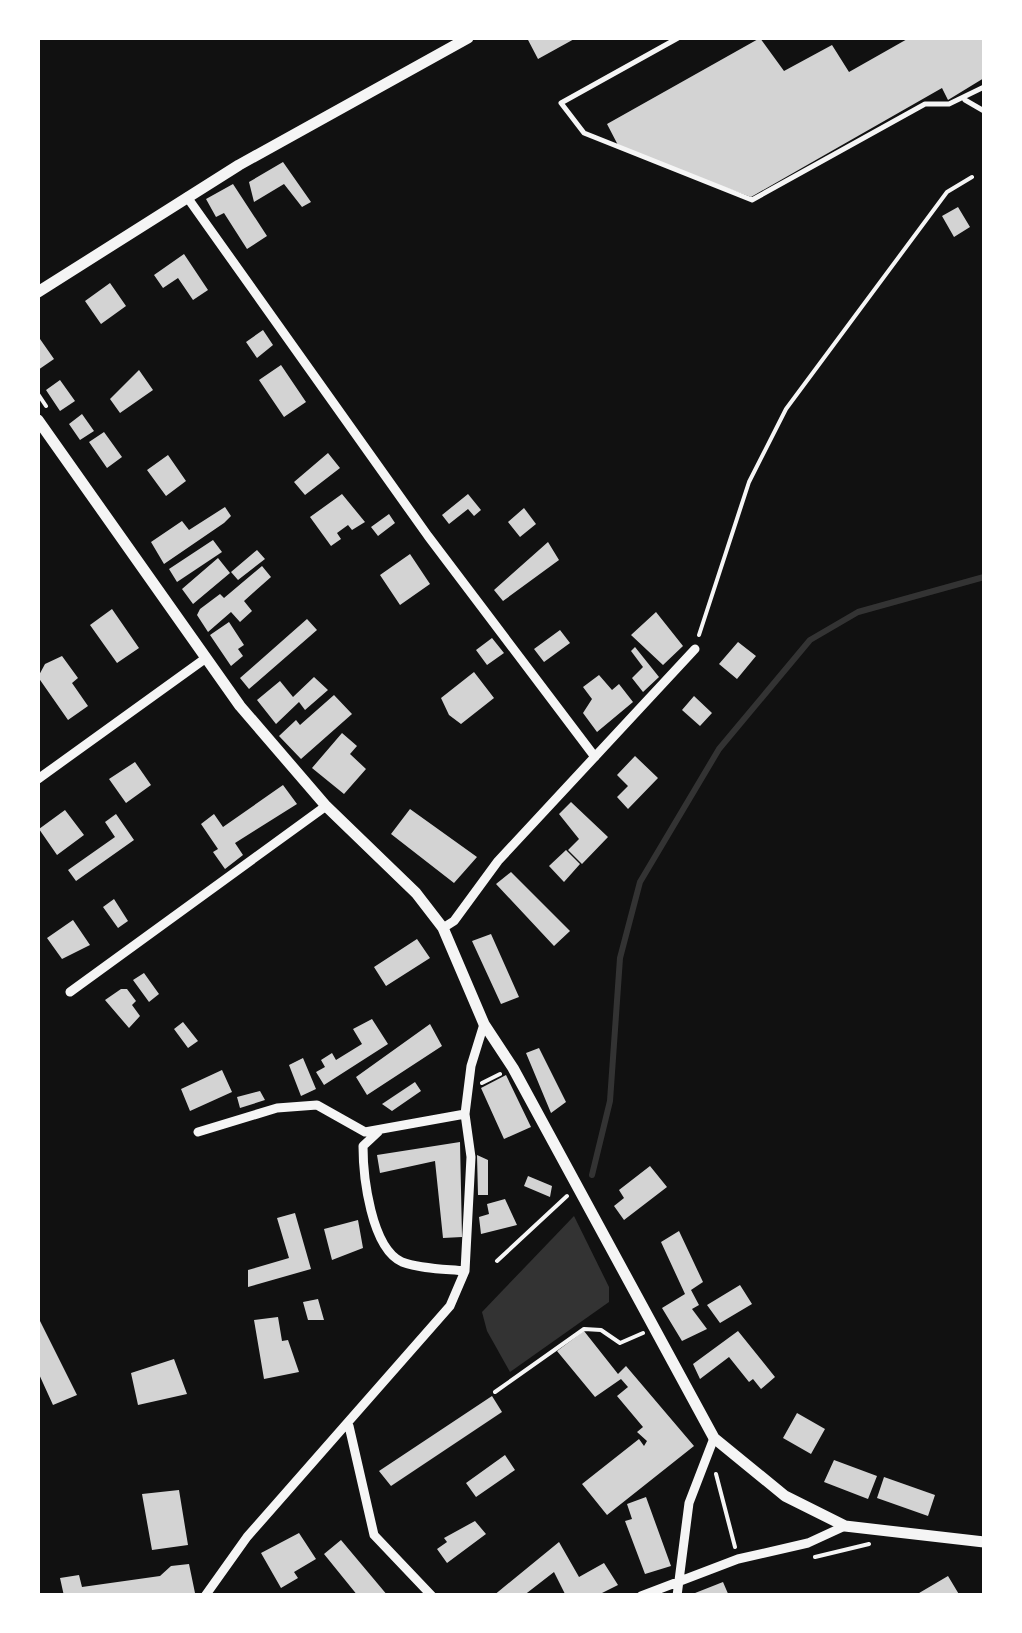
<svg xmlns="http://www.w3.org/2000/svg" width="1022" height="1633" viewBox="0 0 1022 1633" font-family="Rubik,sans-serif">
<style>
.water{fill:#333}
.lines{fill:none;stroke-linecap:round;stroke-linejoin:round}
.stream{stroke:#333;stroke-width:6}
.building{fill:#d3d3d3}
.path{stroke:#f5f5f5;stroke-width:4}
.service{stroke:#f5f5f5;stroke-width:5}
.minor{stroke:#f5f5f5;stroke-width:9}
.tertiary{stroke:#f5f5f5;stroke-width:11}
</style>
<rect width="100%" height="100%" fill="#111"/>
<path class="water" d="M574 1216 609 1287V1302L510 1372 487 1331 482 1312Z"/>
<g class="lines">
<path class="stream" d="M592 1175 610 1101 620 958 640 882 719 749 810 640 858 612 984 577"/>
</g>
<path class="building" d="M527 38H576L538 59Z
M760 38 784 71 832 45 849 72 909 38H984V78L948 100 942 88 751 197 620 149 607 124Z
M283 162 311 202 302 207 284 184 254 202 249 182Z
M233 184 267 236 247 249 224 213 216 217 206 199Z
M958 207 970 227 954 237 942 216Z
M184 254 208 290 193 300 178 278 163 288 154 275Z
M110 283 126 306 101 324 85 301Z
M263 330 273 345 257 358 246 342Z
M40 339 54 359 38 370V341Z
M281 365 306 402 284 417 259 380Z
M139 370 153 390 120 413 110 399Z
M60 380 75 401 60 411 46 390Z
M82 414 94 431 80 440 69 424Z
M104 432 122 457 107 468 89 442Z
M328 453 340 468 305 495 294 482Z
M168 455 186 481 166 496 147 470Z
M342 494 365 522 352 530 348 525 337 533 341 539 331 546 310 517Z
M468 494 481 510 474 516 468 509 449 524 442 515Z
M225 507 231 516 224 523 164 564 151 542 182 521 189 530Z
M524 508 536 524 520 537 508 522Z
M389 514 395 523 378 536 371 527Z
M213 540 222 552 177 582 169 569Z
M548 542 559 560 503 601 494 590Z
M257 550 265 559 238 580 231 572Z
M410 554 430 584 400 605 380 575Z
M218 558 230 573 193 604 182 589Z
M262 566 271 577 244 601 252 611 240 622 231 612 208 632 197 615 200 609 220 594 224 598Z
M112 609 139 648 117 663 90 625Z
M656 612 683 646 663 665 631 635Z
M307 619 317 630 249 689 240 678Z
M229 622 244 645 238 649 243 656 231 666 210 635Z
M560 630 570 643 544 662 534 649Z
M492 638 504 653 487 665 476 650Z
M738 642 756 656 737 679 719 664Z
M635 647 659 677 643 692 632 678 643 667 631 651Z
M62 656 78 678 72 683 88 706 68 720 38 677 45 664Z
M474 672 494 698 461 724 449 715 441 698Z
M599 675 612 690 619 684 633 702 597 732 583 713 592 699 583 687Z
M314 677 328 690 305 710 299 702 276 724 257 700 280 681 293 697Z
M334 695 352 714 301 759 279 736 296 720 300 725Z
M694 696 712 713 700 726 682 710Z
M342 733 357 746 350 754 366 769 344 794 312 768Z
M635 756 658 778 628 809 617 797 628 786 617 775Z
M135 762 151 785 126 803 109 779Z
M283 785 297 804 235 843 243 855 225 869 213 852 218 849 201 824 214 814 223 827Z
M571 802 608 837 582 864 568 850 579 839 559 814Z
M410 809 477 857 454 883 391 834Z
M65 810 84 835 57 855 39 829Z
M116 814 134 840 76 881 68 870 115 837 105 822Z
M566 850 580 864 564 882 549 866Z
M511 872 570 931 554 946 496 884Z
M114 899 128 921 118 928 103 907Z
M73 920 90 945 62 959 47 938Z
M491 934 519 997 501 1004 472 941Z
M417 939 430 958 386 986 374 967Z
M144 973 159 994 149 1002 133 980Z
M121 989H127L136 1001 132 1005 140 1016 129 1028 105 1000Z
M372 1019 388 1044 324 1085 316 1072 325 1067 321 1060 332 1053 336 1060 362 1044 353 1029Z
M183 1022 198 1041 188 1048 174 1029Z
M430 1024 442 1046 367 1095 356 1077Z
M539 1048 566 1102 551 1113 526 1053Z
M303 1058 316 1089 301 1096 289 1065Z
M222 1070 232 1092 190 1111 181 1089Z
M506 1075 531 1127 504 1139 481 1088Z
M415 1082 421 1091 392 1111 382 1104Z
M260 1091 265 1100 240 1108 237 1097Z
M460 1142 462 1237 443 1238 435 1161 380 1173 377 1155Z
M477 1155 488 1160V1195H478Z
M650 1166 667 1187 624 1220 614 1206 624 1198 619 1190Z
M528 1176 552 1186 550 1197 524 1186Z
M505 1199 517 1225 481 1234 479 1217 489 1214 487 1204Z
M295 1213 311 1269 248 1287V1270L289 1258 277 1218Z
M358 1220 363 1248 332 1260 324 1229Z
M679 1231 703 1282 691 1290 699 1305 692 1309 707 1329 682 1341 662 1308 685 1294 661 1242Z
M740 1285 752 1304 720 1323 707 1305Z
M318 1299 324 1320H308L303 1302Z
M38 1317 77 1395 53 1405 38 1372Z
M278 1317 282 1341 288 1340 299 1372 264 1379 254 1320Z
M584 1331 618 1374 626 1366 694 1446 607 1515 582 1484 639 1439 644 1446 647 1441 637 1432 643 1427 617 1396 628 1387 621 1379 595 1397 557 1351Z
M738 1331 775 1377 761 1389 753 1379 749 1382 729 1357 700 1379 693 1364Z
M174 1359 187 1394 138 1405 131 1373Z
M492 1396 502 1412 391 1486 379 1471Z
M797 1413 825 1429 811 1454 783 1438Z
M505 1455 515 1470 476 1497 466 1483Z
M834 1460 877 1476 868 1499 824 1482Z
M884 1477 935 1495 928 1516 877 1498Z
M179 1490 188 1545 152 1550 142 1494Z
M646 1497 671 1566 645 1574 625 1521 632 1519 627 1504Z
M475 1521 486 1534 447 1563 437 1549 447 1542 444 1538Z
M299 1533 316 1559 294 1572 298 1578 281 1588 261 1553Z
M341 1540 388 1596H358L324 1554Z
M559 1542 579 1577 604 1563 618 1585 596 1596H566L554 1572 523 1596H493Z
M189 1564 195 1593 180 1596H64L60 1578 79 1575 82 1587 160 1576 171 1566Z
M948 1576 960 1596H914Z
M723 1582 729 1596H690V1595Z"/>
<g class="lines">
<path class="path" d="M38 394 46 406
M699 635 749 482 786 409 947 192 972 177
M482 1083 500 1074
M497 1261 567 1196
M495 1392 584 1329 601 1330 620 1343 643 1333
M716 1474 735 1547
M815 1557 869 1544"/>
<path class="service" d="M678 38 561 103 584 133 752 200 925 104H949L984 87
M965 100 984 111"/>
<path class="minor" d="M187 197 428 536 595 757
M38 779 206 658
M443 928 454 921 498 861 695 649
M70 992 326 806
M198 1132 277 1108 317 1105 365 1132 465 1114
M378 1132 363 1146C363 1176 371 1248 402 1262 421 1269 445 1269 465 1271
M349 1426 374 1535 432 1596
M205 1596 247 1537 450 1306 465 1271 471 1157 465 1114 471 1066 484 1024
M641 1596 738 1559 808 1543 845 1526
M677 1596 689 1503 714 1438"/>
<path class="tertiary" d="M38 292 239 165 468 38
M38 420 240 706 326 806 416 893 443 928 484 1024 513 1068 714 1438 785 1496 845 1526 984 1542"/>
</g>
<rect width="1022" height="1633" fill="none" stroke="#ffffff" stroke-width="80"/>
</svg>
